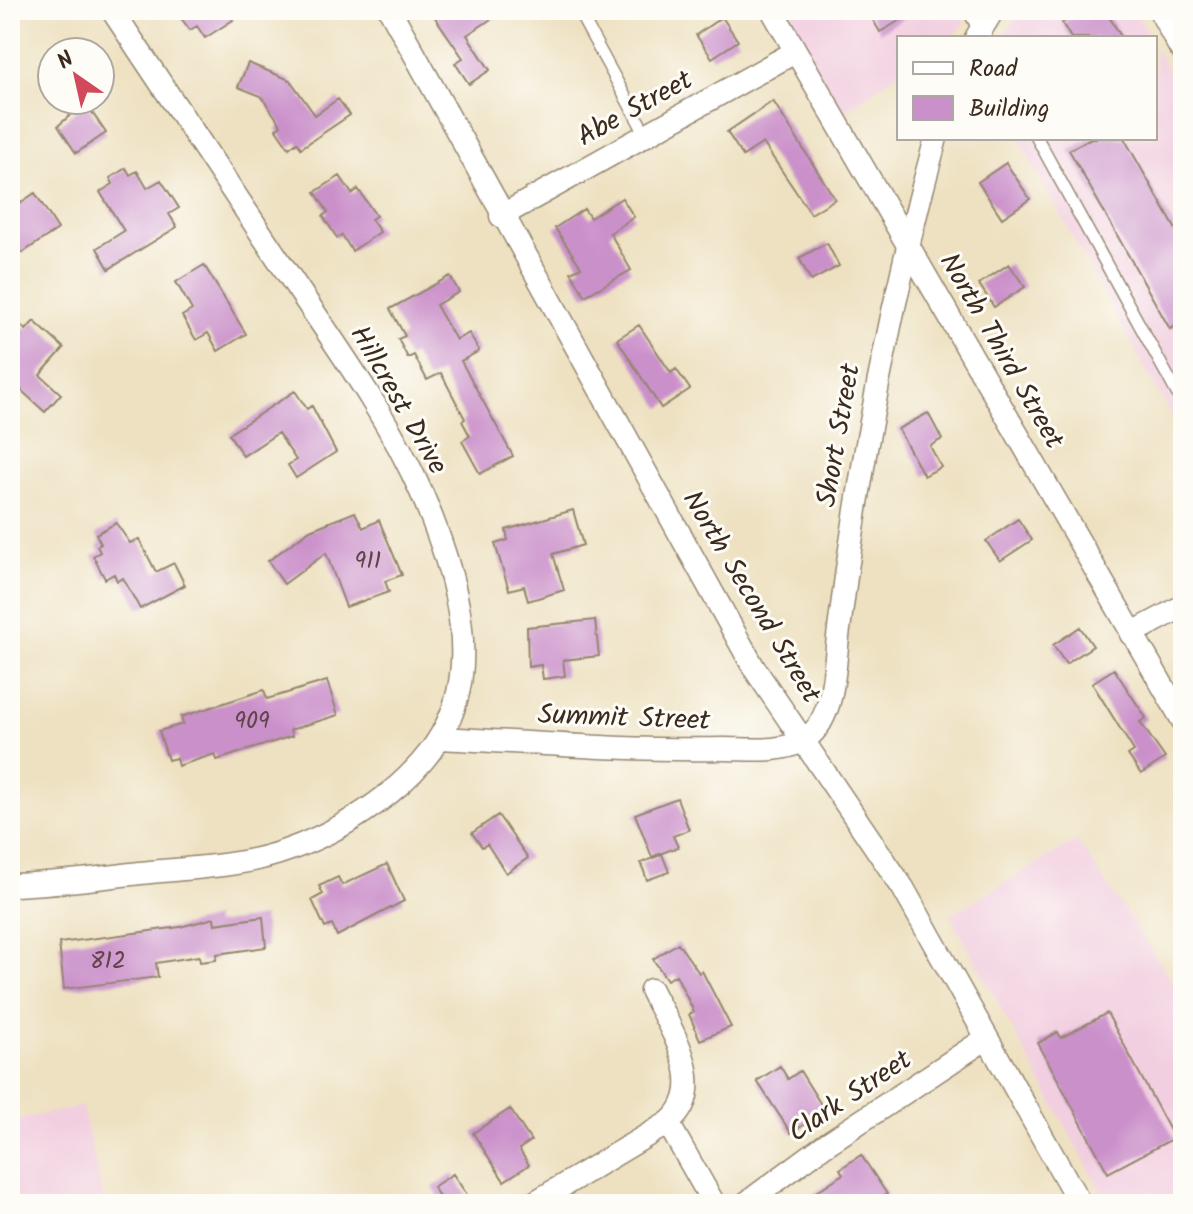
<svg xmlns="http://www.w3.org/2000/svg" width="1193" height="1214" viewBox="0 0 1193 1214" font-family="Kalam,sans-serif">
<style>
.built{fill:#f2cfe0}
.building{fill:#ca90ca}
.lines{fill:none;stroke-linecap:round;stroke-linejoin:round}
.service-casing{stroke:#948670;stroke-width:14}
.minor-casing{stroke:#948670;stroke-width:25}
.secondary-casing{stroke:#948670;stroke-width:33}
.service{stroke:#fff;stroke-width:11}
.minor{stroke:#fff;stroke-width:22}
.secondary{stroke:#fff;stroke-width:30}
.labels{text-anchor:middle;stroke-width:6;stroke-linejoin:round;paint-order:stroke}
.number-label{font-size:24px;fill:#5f4449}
.street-label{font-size:28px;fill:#3b2a1e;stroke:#fdfcf7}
</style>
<rect width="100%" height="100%" fill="#fdfcf7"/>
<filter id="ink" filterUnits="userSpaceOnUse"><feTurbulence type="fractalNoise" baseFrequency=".0125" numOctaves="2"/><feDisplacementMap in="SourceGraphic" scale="16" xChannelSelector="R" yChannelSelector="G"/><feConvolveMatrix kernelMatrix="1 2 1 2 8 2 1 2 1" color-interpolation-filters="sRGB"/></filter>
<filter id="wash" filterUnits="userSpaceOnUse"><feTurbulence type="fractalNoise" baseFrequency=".006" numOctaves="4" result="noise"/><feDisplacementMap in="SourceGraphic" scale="32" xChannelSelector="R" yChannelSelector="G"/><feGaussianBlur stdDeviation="1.8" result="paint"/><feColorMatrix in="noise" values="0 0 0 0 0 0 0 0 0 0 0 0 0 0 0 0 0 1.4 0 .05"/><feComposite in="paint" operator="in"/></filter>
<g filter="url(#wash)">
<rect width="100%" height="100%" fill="#eee1c1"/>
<path class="built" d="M799 10H972L959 30 947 38H899V72L842 113 787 17Z
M1022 10H1135L1150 38H1000Z
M1155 47 1183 97V437L1018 138H1155Z
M1077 840 1183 997V1204H1108L950 915Z
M82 1106 105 1204H10V1121Z"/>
<g id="blocks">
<path class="building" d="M186 10H227L233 20 205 38 197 26 190 30 181 18 188 13Z
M430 10H505L467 35 490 70 469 84 455 63 463 58Z
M867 10H918L880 32Z
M1084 10H1105L1122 38H1071L1062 23Z
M722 17 738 41 712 58 696 35Z
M248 63 290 80 315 115 338 99 350 115 301 148 297 142 289 148 276 129 281 125 261 96 238 87Z
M773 101 835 199 811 214 763 143 743 156 727 132Z
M85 102 106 133 76 153 58 126Z
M1091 138H1124L1183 242V321L1170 329 1069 150Z
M1006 163 1030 199 1002 218 978 182Z
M126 168 130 175 137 171 147 188 161 180 179 208 169 214 177 227 109 269 97 248 124 231 100 192 113 184 110 178Z
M340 176 352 194 358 189 376 216 371 219 380 232 352 251 342 235 337 238 323 216 328 212 315 192Z
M35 193 58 229 22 253 10 234V210Z
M622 198 634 217 610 233 631 270 585 296 571 272 581 267 555 228 584 209 590 218Z
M827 243 839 266 811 281 799 258Z
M1009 264 1025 287 994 307 979 284Z
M204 265 246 334 218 351 208 333 196 340 182 316 192 310 176 282Z
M450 276 459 292 436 305 456 340 469 333 479 351 461 361 513 456 480 474 462 441 470 436 462 421 465 419 441 373 427 380 414 355 408 358 398 339 405 336 390 309Z
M34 321 64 348 40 375 61 394 45 412 10 380V332L18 323 26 330Z
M639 325 671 373 676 369 690 389 661 408 617 339Z
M295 391 307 409 312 406 336 452 296 478 288 465 296 460 278 433 243 456 229 434Z
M928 413 942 439 930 446 941 467 924 476 898 429Z
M573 510 583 545 553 554 564 590 528 601 524 586 509 590 495 544 508 540 506 530Z
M355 512 363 528 379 520 402 575 385 581 389 592 346 607 326 553 284 584 268 561 310 530Z
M1018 519 1032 540 1000 561 986 541Z
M116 523 130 543 139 539 156 572 174 563 185 585 140 609 123 578 117 581 114 574 105 579 93 556 100 552 97 546 101 544 96 534Z
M595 620 599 656 563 660 565 676 543 679 541 665 528 667 527 627Z
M1080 627 1093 646 1066 664 1053 645Z
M1114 669 1146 718 1140 722 1165 758 1141 774 1128 755 1134 751 1092 683Z
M327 681 338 715 290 730 292 736 217 760 215 754 178 766 176 758 168 760 159 731 183 724 181 717 264 690 267 699Z
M677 798 689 830 673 836 678 847 652 857 635 814Z
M498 815 528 858 506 873 487 844 482 847 472 833Z
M662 854 669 872 647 880 641 863Z
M387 864 404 901 337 936 332 925 325 928 312 900 323 894 319 886 338 877 342 885Z
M263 917 266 947 217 954 216 960 200 962 199 956 156 963 158 977 64 989 59 943 180 927 214 918 215 924Z
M678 943 699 973 702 971 731 1027 700 1040 689 1014 694 1012 676 975 667 980 653 959Z
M1107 1013 1174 1138 1108 1173 1038 1043 1058 1032 1061 1038Z
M780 1066 788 1079 800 1071 825 1111 791 1133 757 1081Z
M510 1109 531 1141 519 1149 529 1165 504 1181 473 1133Z
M861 1155 887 1194 873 1204H798L843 1174 840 1169Z
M453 1174 473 1204H444L433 1187Z"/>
</g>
</g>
<g filter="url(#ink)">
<use href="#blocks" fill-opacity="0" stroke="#948670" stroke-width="2"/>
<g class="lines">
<g class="service-casing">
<path id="service" d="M578 10 646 135
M968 10 981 34
M1037 138 1183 404"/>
</g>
<g class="minor-casing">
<path id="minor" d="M390 10 754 668 903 888 1080 1204
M772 10 1183 721
M976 38 993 10
M501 216 795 52
M1131 634 1183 606
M440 738C535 743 629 751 724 749 749 749 780 753 802 741 835 723 834 669 838 637 859 467 890 303 936 138
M10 885C53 884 97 878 140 873 189 868 242 867 288 850 354 826 433 774 455 704 476 637 448 555 422 494 387 414 334 343 286 271 228 184 170 97 112 10
M668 1123 714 1204
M532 1204 668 1123C712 1088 670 1029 651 990
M745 1204 825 1145 987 1038"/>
</g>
<g class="secondary-casing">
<path id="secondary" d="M1164 10 1183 45"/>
</g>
<use href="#service" class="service"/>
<use href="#minor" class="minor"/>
<use href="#secondary" class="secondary"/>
</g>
</g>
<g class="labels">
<g class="number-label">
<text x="368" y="568">911</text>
<text x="252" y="728">909</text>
<text x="108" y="968">812</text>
</g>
<g class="street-label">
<text transform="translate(634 107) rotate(-29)" y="10">Abe Street</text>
<text transform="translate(1003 350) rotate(60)" y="10">North Third Street</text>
<text transform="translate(400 399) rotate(60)" y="10">Hillcrest Drive</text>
<text transform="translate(837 435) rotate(-80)" y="10">Short Street</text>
<text transform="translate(753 596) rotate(59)" y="10">North Second Street</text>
<text transform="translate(624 716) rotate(2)" y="10">Summit Street</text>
<text transform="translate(849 1095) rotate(-34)" y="10">Clark Street</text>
</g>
</g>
<rect width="1193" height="1214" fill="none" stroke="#fdfcf7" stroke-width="40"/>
<rect x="897" y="36" width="260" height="104" fill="#fdfcf7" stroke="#afa8a0" stroke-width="2"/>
<rect x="913" y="62" width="40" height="12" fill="#ffffff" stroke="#afa8a0" stroke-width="2"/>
<text x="969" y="76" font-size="24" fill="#3b2a1e">Road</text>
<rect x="913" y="96" width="40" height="24" fill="#ca90ca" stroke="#afa8a0" stroke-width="2"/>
<text x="969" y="116" font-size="24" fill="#3b2a1e">Building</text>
<g transform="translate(76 76) rotate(326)"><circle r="38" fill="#fdfcf7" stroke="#afa8a0" stroke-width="2"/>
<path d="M0-6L14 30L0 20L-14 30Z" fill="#d1495b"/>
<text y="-12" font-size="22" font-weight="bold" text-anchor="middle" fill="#3b2a1e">N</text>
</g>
</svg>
